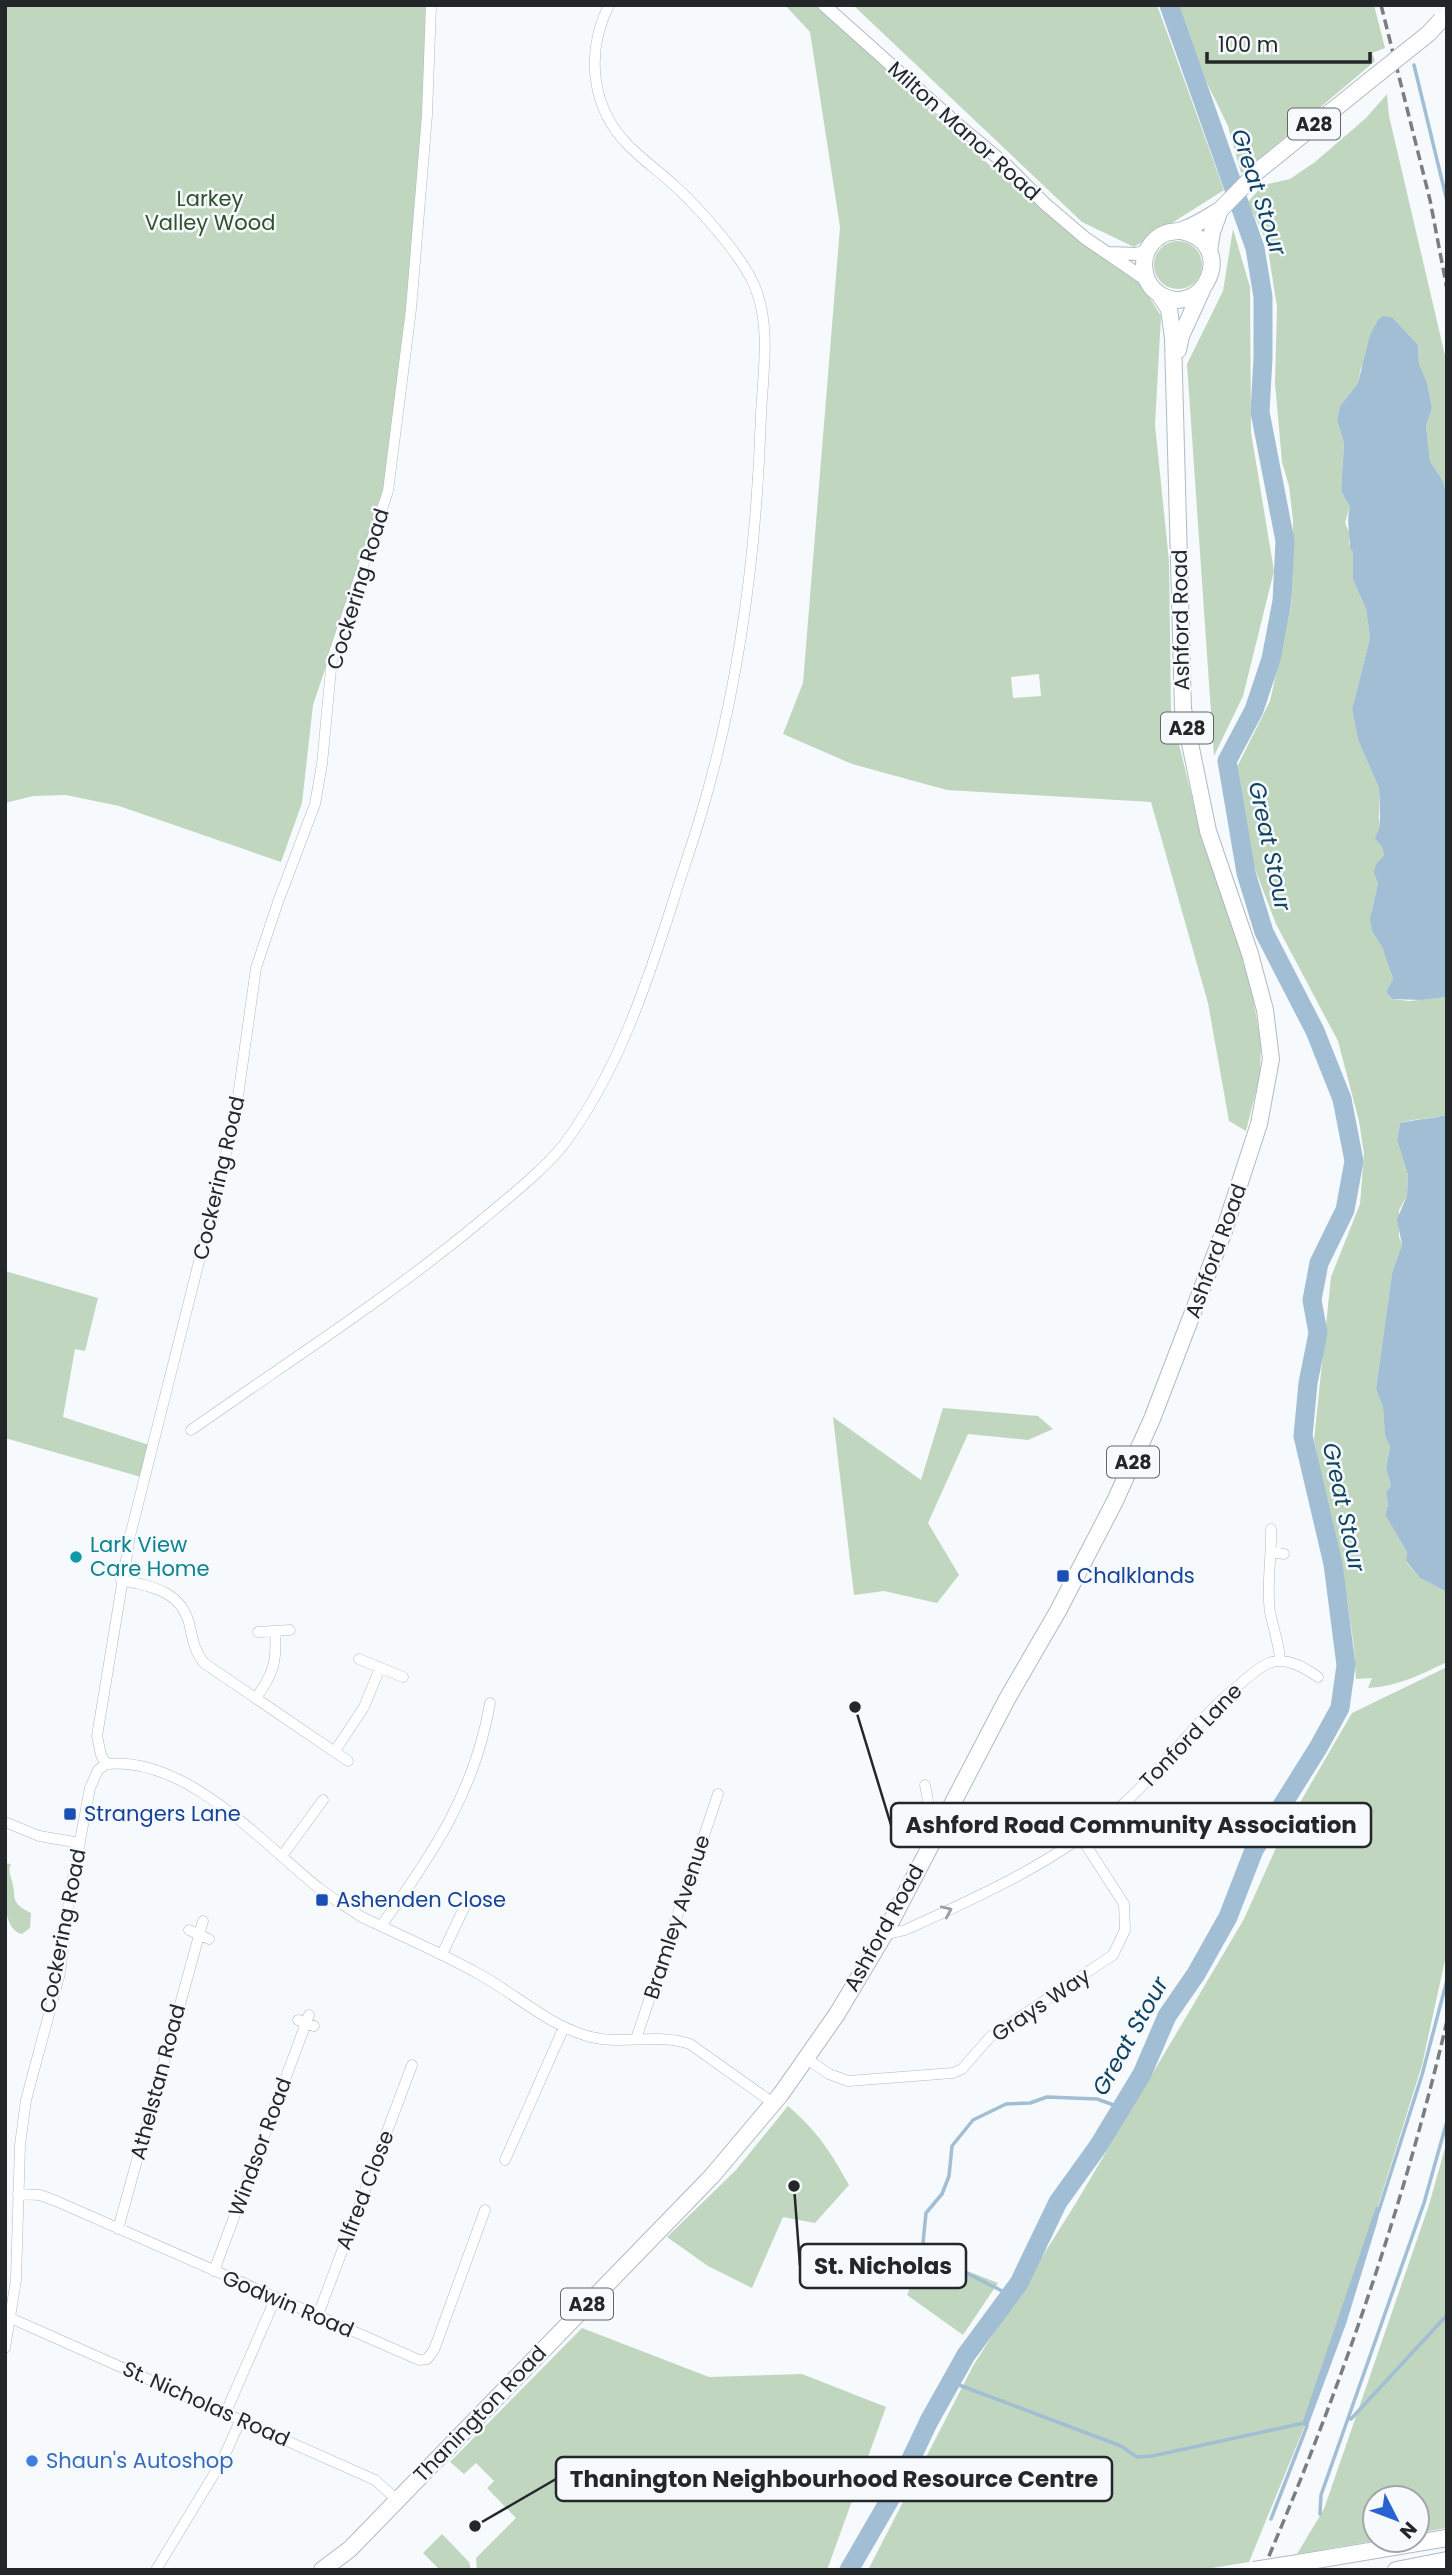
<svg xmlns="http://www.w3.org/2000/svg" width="1452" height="2575" viewBox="0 0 1452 2575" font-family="Poppins,sans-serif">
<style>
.green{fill:#c0d6be;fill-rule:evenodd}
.water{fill:#a1bed4}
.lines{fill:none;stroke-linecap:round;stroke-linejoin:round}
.stream{stroke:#a1bed4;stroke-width:3.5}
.river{stroke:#a1bed4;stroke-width:19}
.minor-casing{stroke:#b0bac2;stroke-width:11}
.tertiary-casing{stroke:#b0bac2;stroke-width:14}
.trunk-casing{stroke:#b0bac2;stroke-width:18}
.minor{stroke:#fff;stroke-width:10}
.tertiary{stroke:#fff;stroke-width:12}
.trunk{stroke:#fff;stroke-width:16}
.rail{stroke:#7a7e81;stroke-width:3.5;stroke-dasharray:10 5;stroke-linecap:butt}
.trunk-bridge-casing{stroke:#b0bac2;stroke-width:18;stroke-linecap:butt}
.trunk-bridge{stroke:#fff;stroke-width:16}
.oneway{stroke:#9c9e9f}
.culture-dot{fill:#0f9aa8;stroke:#f6fafd;stroke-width:2.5}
.transit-dot{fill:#1a4fb4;stroke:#f6fafd;stroke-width:2.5}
.shop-dot{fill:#3f7fe0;stroke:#f6fafd;stroke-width:2.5}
.labels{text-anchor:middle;stroke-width:5;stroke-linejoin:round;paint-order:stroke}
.shield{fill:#f6fafd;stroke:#626669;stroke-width:2}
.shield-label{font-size:19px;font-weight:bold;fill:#23272a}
.street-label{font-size:21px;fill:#23272a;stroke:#f6fafd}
.park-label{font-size:21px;fill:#2e512b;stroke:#f6fafd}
.culture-label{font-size:21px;fill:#0d838f;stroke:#f6fafd;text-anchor:start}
.transit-label{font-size:21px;fill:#164399;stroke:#f6fafd;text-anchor:start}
.shop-label{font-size:21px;fill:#366cbe;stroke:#f6fafd;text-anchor:start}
.water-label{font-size:23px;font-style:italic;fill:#104262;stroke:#f6fafd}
.leader{fill:none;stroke:#23272a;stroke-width:2.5}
.callout-dot{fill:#23272a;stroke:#f6fafd;stroke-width:2.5}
.callout{fill:#f6fafd;stroke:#23272a;stroke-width:2.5}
.callout-label{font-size:23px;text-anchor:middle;font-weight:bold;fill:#23272a}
</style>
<rect width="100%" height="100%" fill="#f6fafd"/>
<path class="green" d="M5 5H426L422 123 407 309 385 491 313 705 302 803 281 862 119 806 66 795 33 796 5 803Z
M785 5H817L986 162 1115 267 1140 282 1161 316 1155 425 1169 561 1171 711 1201 835 1249 974 1261 1044 1260 1075 1246 1131 1229 1121 1208 1003 1151 802 947 790 852 764 783 734 803 683 840 227 810 32ZM1039 674 1041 696 1013 698 1011 677Z
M853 5H1157L1224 190 1134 247 1082 222Z
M1175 5H1374L1385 48 1372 53 1375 61 1263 156C1254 161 1251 169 1241 173L1228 126 1205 79Z
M1387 94 1389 116 1447 364V498L1443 481 1430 461 1426 426 1432 408 1427 382 1419 364 1418 345 1393 318 1361 368 1358 383 1340 406 1337 420 1344 443 1341 491 1350 507 1345 522 1350 535 1349 544 1353 552V580L1366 609 1370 638 1352 709 1358 740 1379 788V829L1384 855 1376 864 1378 883 1371 913 1372 931 1382 947 1393 979 1386 992 1392 999 1409 1001 1447 997V1115C1431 1119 1416 1118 1400 1123L1397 1140 1408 1175 1407 1196 1399 1210V1237L1402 1245 1392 1273 1376 1389 1383 1408 1385 1436 1390 1447 1386 1468 1391 1486 1386 1492 1388 1505 1385 1515 1407 1552 1406 1562 1420 1578 1447 1592V1662C1422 1674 1396 1687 1368 1688L1372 1678 1356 1679 1354 1647 1347 1599 1339 1571 1314 1440 1331 1277 1360 1204 1364 1154 1359 1121 1338 1041 1276 924 1253 864 1233 775 1270 701 1292 602 1293 520 1289 486 1282 462 1275 383 1277 307 1267 243 1248 202 1263 185 1290 179 1315 162 1366 118Z
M1233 229 1250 287 1251 432 1274 571 1243 696 1214 756 1187 364 1223 291Z
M1154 265a24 24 0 1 1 48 0a24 24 0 1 1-48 0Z
M5 1271 98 1298 85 1351 75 1349 63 1417 149 1445 141 1477 5 1438Z
M943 1408 1038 1416 1053 1429 1028 1440 968 1434 928 1523 959 1575 937 1603 884 1591 854 1595 833 1417 921 1480Z
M1447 1667V1951L1422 2065 1359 2267 1305 2425 1249 2562 1200 2570H868L973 2366 1076 2203 1244 1919 1284 1830 1352 1713Z
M5 1863 11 1864C8 1871 10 1873 12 1881 17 1899 9 1902 31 1913L30 1928 22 1934C0 1930 5 1882 5 1863Z
M788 2106C818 2132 830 2151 849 2185L815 2223 783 2217 752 2288 708 2266 667 2237 736 2170Z
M1447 2141V2528L1417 2533V2498H1375V2540H1379L1297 2554 1324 2509 1429 2205Z
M924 2254 998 2283 963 2335 907 2295Z
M582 2328 709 2377 802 2374 886 2407 827 2570H477L476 2558 516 2518 487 2488 494 2481 476 2463 464 2474 450 2462Z
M442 2534 469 2562 471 2570H440L423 2553Z"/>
<path class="water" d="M1383 316 1393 318 1418 345 1419 364 1427 382 1432 408 1426 426 1430 461 1443 481 1447 498V997L1421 1000 1392 999 1386 992 1393 979 1382 947 1372 931 1370 918 1378 883 1374 872 1376 864 1384 855 1382 847 1375 838 1379 829 1380 817 1379 788 1358 740 1352 709 1370 638 1366 609 1353 580V552L1350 548C1350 533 1346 522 1350 507L1341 491 1344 443 1337 420 1340 406 1358 383 1370 335 1378 320Z
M1447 1115V1592L1420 1578 1406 1561 1407 1552 1385 1515 1388 1505 1386 1492 1391 1486 1386 1468 1390 1447 1385 1436 1383 1408 1376 1389 1392 1273 1402 1245 1397 1219 1407 1196 1408 1175 1397 1140 1400 1123C1416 1119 1431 1119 1447 1115Z
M1376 2207H1381L1377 2223 1346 2324 1308 2426 1303 2421Z"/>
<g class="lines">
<path class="stream" d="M1414 65 1447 201
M1379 2210 1422 2075 1447 1980
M1010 2295 941 2260 923 2243 926 2213 942 2194 949 2176 952 2146 973 2120 1006 2104 1030 2103 1047 2097 1097 2099 1122 2108
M951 2382 1121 2446 1137 2457 1152 2456 1304 2423 1307 2426 1271 2519
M1351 2419 1447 2315
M1320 2514 1321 2495 1424 2203 1447 2121"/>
<path class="river" d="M849 2570 900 2482 929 2421 966 2355 1019 2283 1058 2202 1099 2145 1142 2074 1167 2016 1196 1974 1228 1917 1254 1850 1318 1748 1340 1708 1346 1665 1333 1564 1303 1436 1308 1383 1318 1333 1312 1300 1319 1263 1345 1210 1354 1161 1342 1099 1315 1031 1264 932 1246 873 1227 761 1254 710 1271 659 1282 601 1285 541 1260 412 1263 358V297L1255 248 1169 5"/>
<g class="minor-casing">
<path id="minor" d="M191 1430C289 1361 391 1296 483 1219 507 1199 546 1168 565 1143 618 1071 646 986 673 902 683 869 695 837 704 804 741 677 757 546 761 414 763 373 771 326 755 287 743 257 699 208 675 186 661 173 644 161 630 147 591 109 585 53 609 5
M1271 1529C1272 1556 1266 1585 1270 1612 1273 1628 1279 1643 1280 1660
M1272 1552 1284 1554
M121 1580C153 1586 183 1592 190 1627 193 1641 195 1652 204 1663L348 1761
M258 1632 290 1630
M359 1659 403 1677
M256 1698C274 1673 277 1661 275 1631
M335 1751 364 1707 380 1668
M106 1764 101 1755 97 1736 130 1536 235 1118 256 968 278 902 315 804 322 764 332 659 388 491 411 309 427 115 431 5
M106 1764C186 1755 263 1844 320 1889 333 1899 347 1907 360 1916 399 1935 439 1952 477 1973 513 1992 544 2022 584 2035 619 2047 655 2032 690 2044L773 2103
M921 1815 928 1801 925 1785
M5 1822 39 1836 80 1843
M282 1856 323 1800
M381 1926C432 1855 475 1792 490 1703
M189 1930 209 1939
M884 1935 905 1930C981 1896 1058 1861 1121 1806 1164 1769 1195 1720 1239 1685 1248 1677 1259 1667 1269 1663 1286 1656 1305 1668 1318 1677
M442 1954 467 1902
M298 2020 314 2026
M636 2039 718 1794
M807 2059 829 2074 848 2081 953 2073 962 2069 990 2037 1113 1955 1125 1930 1124 1904 1080 1836
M505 2160 564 2027
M18 2194 40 2195 56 2201 419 2360 427 2359 434 2350 485 2210
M118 2229 203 1921
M214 2271 309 2015
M318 2315 412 2065
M6 2316 375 2480 397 2500
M5 2348 16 2280 20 2145 26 2100 60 1973 69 1899 90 1788 98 1770 106 1764
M226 2412 276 2297
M156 2570 222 2461 241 2419"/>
</g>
<g class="tertiary-casing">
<path id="tertiary" d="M824 5 956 123 1005 164 1044 203 1085 238 1148 281
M1107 253 1137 254 1148 250"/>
</g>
<g class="trunk-casing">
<path id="trunk" d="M1181 231C1240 243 1203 322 1159 294 1152 289 1146 281 1145 272 1141 255 1151 239 1166 233 1172 231 1177 232 1182 230 1195 226 1208 217 1220 210
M1209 251 1212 232 1220 210 1227 203 1259 170 1369 81
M1178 350 1181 336 1202 290
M1298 2563 1447 2538
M322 2570 350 2549 712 2176 781 2094 837 2014 884 1935 1007 1699 1058 1611 1115 1501 1152 1419 1224 1231 1259 1124 1271 1059 1265 1010 1250 954 1208 831 1183 709 1173 338 1169 309 1159 294
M1396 2570 1447 2560"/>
</g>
<use href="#minor" class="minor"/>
<use href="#tertiary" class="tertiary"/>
<use href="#trunk" class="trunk"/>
<path class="rail" d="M1381 5 1430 200 1447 289
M1263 2570C1339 2393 1403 2209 1447 2021"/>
<g class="trunk-bridge-casing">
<path id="trunk-bridge" d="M1369 81 1428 34 1441 20
M1254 2570 1298 2563"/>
</g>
<use href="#trunk-bridge" class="trunk-bridge"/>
</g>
<defs><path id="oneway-chevron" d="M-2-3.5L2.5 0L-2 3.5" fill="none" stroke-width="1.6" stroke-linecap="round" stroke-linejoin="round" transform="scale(1.75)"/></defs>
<use class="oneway" href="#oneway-chevron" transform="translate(947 1911) rotate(-24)"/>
<circle class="culture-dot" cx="76" cy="1557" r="7"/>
<g class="transit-dot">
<rect x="1056" y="1569" width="14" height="14" rx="3.5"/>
<rect x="63" y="1807" width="14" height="14" rx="3.5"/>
<rect x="315" y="1893" width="14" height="14" rx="3.5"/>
</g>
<circle class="shop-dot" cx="32" cy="2461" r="7"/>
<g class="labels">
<g class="shield">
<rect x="1288" y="108.5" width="52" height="31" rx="5"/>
<rect x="1161" y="712.5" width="52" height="31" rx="5"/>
<rect x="1107" y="1446.5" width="52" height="31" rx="5"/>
<rect x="561" y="2288.5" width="52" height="31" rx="5"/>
</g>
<g class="shield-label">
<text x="1314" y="131">A28</text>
<text x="1187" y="735">A28</text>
<text x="1133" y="1469">A28</text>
<text x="587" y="2311">A28</text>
</g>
<g class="street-label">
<text transform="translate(964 131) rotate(42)" y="7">Milton Manor Road</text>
<text transform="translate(358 589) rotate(-73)" y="7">Cockering Road</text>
<text transform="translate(1181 620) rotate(-91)" y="7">Ashford Road</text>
<text transform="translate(219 1178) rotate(-77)" y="7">Cockering Road</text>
<text transform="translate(1216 1251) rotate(-70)" y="7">Ashford Road</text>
<text transform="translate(1191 1736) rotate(-46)" y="7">Tonford Lane</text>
<text transform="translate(677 1917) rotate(-72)" y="7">Bramley Avenue</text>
<text transform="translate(884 1928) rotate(-61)" y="7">Ashford Road</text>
<text transform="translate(63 1931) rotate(-79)" y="7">Cockering Road</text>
<text transform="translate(1041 2005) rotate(-34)" y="7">Grays Way</text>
<text transform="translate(158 2082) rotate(-75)" y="7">Athelstan Road</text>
<text transform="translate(260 2147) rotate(-70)" y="7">Windsor Road</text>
<text transform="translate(365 2190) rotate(-69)" y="7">Alfred Close</text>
<text transform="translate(288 2304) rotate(23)" y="7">Godwin Road</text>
<text transform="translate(206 2404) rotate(24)" y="7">St. Nicholas Road</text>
<text transform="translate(480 2414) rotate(-46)" y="7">Thanington Road</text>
</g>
<g class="park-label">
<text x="210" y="206">Larkey<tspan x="210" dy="24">Valley Wood</tspan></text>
</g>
<g class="culture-label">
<text x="90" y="1552">Lark View<tspan x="90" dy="24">Care Home</tspan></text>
</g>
<g class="transit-label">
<text x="1077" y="1583">Chalklands</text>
<text x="84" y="1821">Strangers Lane</text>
<text x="336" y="1907">Ashenden Close</text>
</g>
<g class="shop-label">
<text x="46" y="2468">Shaun's Autoshop</text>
</g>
<g class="water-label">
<text transform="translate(1259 192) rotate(72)" y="8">Great Stour</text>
<text transform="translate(1270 846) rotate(78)" y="8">Great Stour</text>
<text transform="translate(1344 1507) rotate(78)" y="8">Great Stour</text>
<text transform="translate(1130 2036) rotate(-61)" y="8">Great Stour</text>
</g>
</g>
<path class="leader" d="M855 1707L891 1825M794 2186L800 2266M475 2526L556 2479"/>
<g class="callout-dot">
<circle cx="855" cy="1707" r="7"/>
<circle cx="794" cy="2186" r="7"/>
<circle cx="475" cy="2526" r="7"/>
</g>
<g class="callout">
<rect x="891" y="1803" width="480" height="44" rx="7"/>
<rect x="800" y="2244" width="166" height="44" rx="7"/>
<rect x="556" y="2457" width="556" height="44" rx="7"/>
</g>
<g class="callout-label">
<text x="1131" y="1833">Ashford Road Community Association</text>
<text x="883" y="2274">St. Nicholas</text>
<text x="834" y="2487">Thanington Neighbourhood Resource Centre</text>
</g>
<rect width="1452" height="2575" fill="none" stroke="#23272a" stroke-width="14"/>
<g transform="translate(1396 2519) rotate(132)"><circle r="33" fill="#f6fafd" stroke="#a2a6a9" stroke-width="2"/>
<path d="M0-5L12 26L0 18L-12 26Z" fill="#2a63d1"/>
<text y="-10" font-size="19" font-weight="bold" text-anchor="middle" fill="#23272a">N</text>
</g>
<path d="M1207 52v10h163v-10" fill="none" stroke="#23272a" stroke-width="3.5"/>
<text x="1218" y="52" font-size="21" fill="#23272a" stroke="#f6fafd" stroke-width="5" paint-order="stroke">100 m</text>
</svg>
